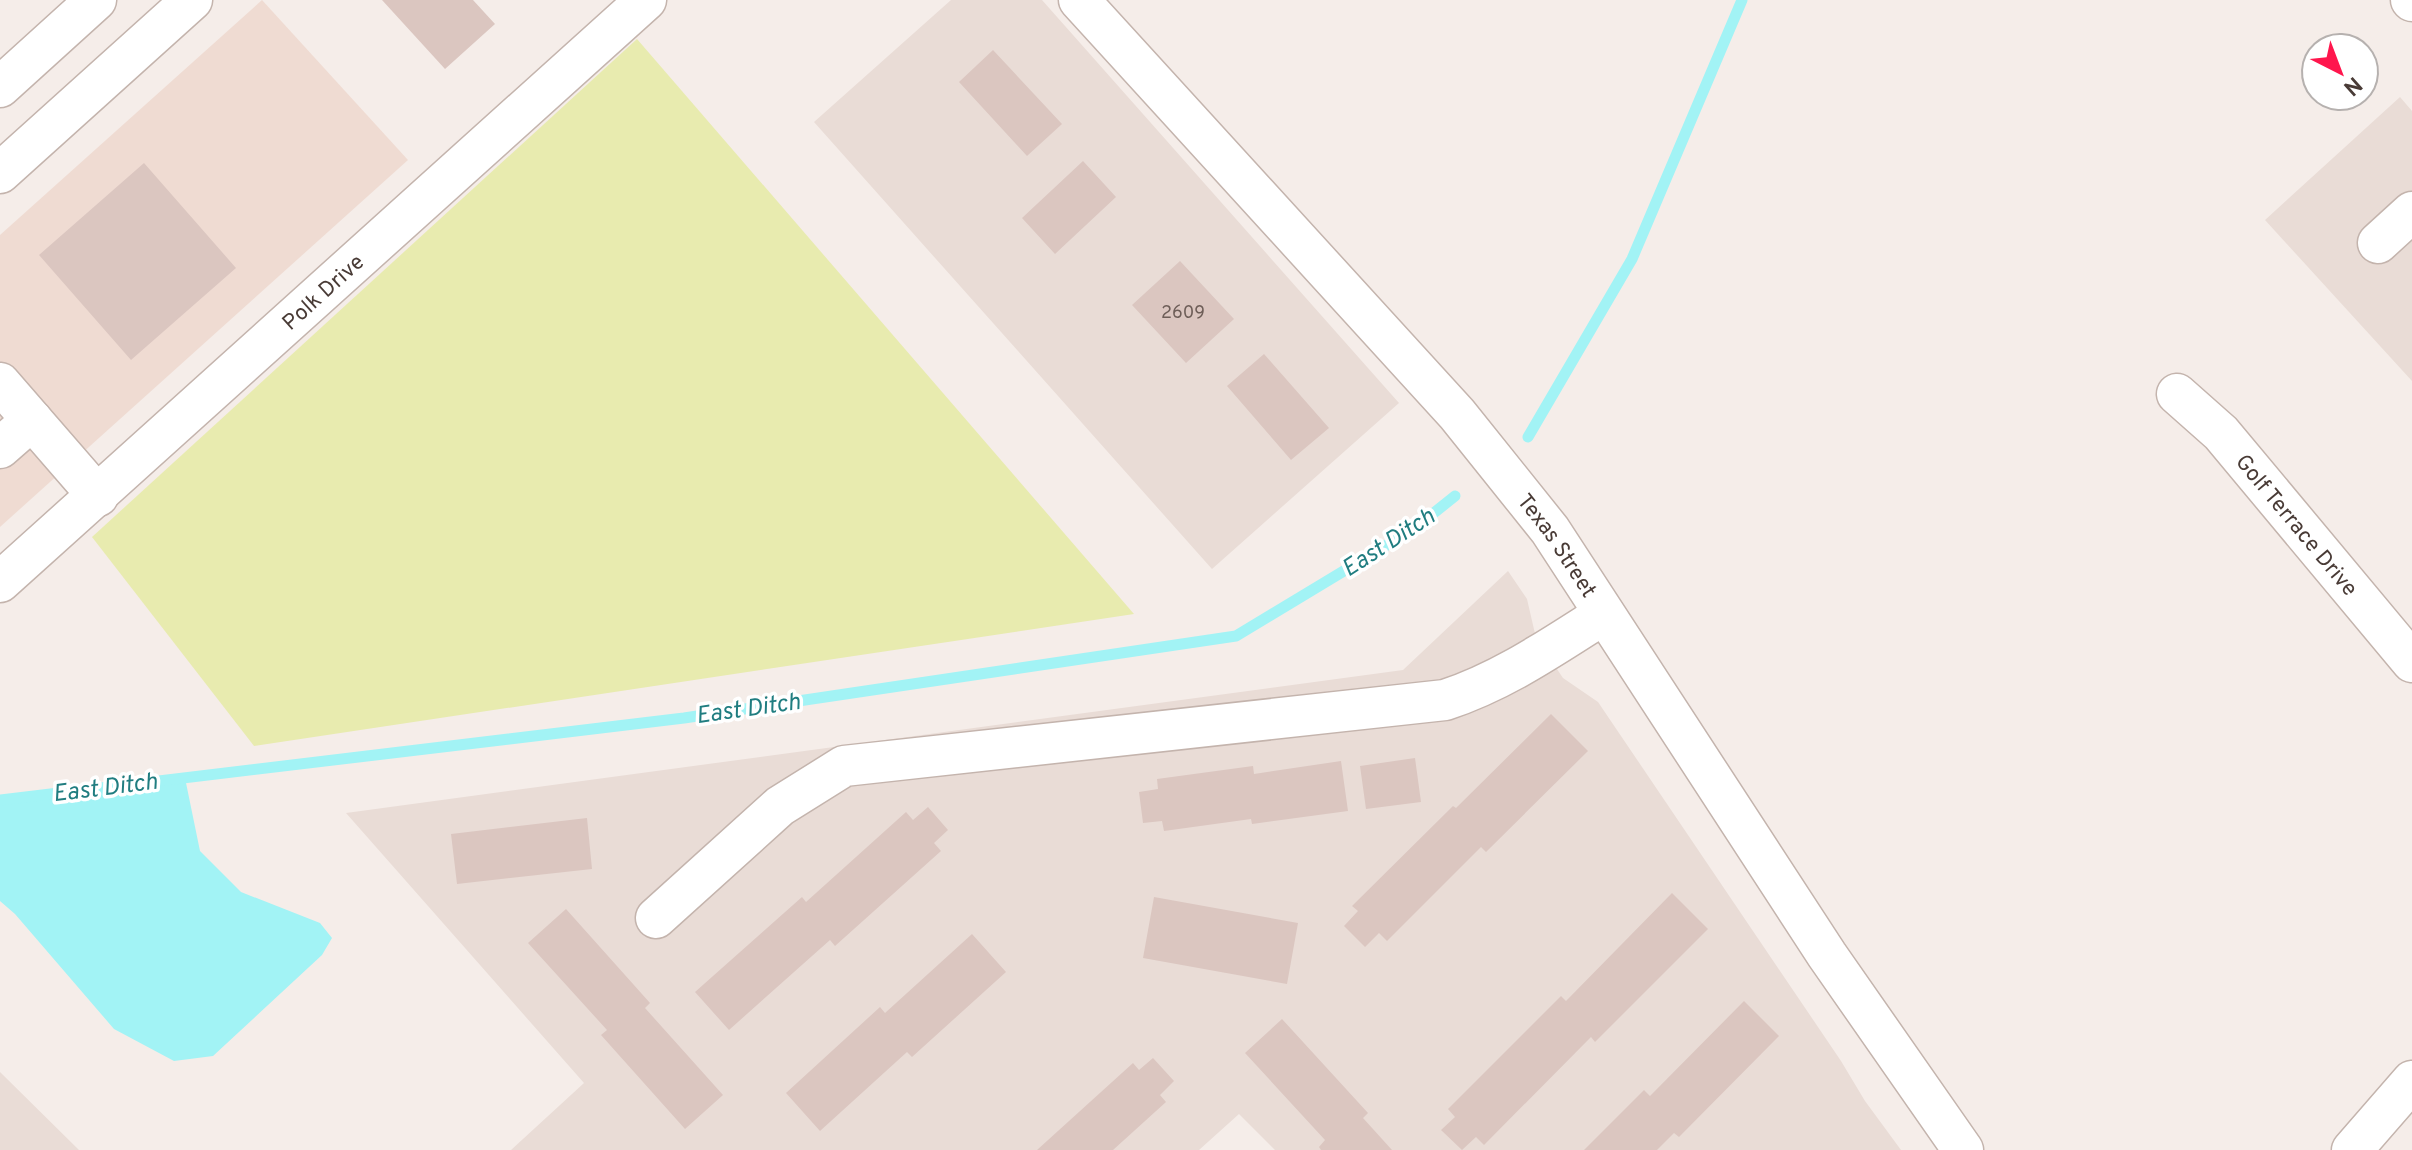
<svg xmlns="http://www.w3.org/2000/svg" width="2412" height="1150" viewBox="0 0 2412 1150" font-family="Overpass,sans-serif">
<style>
.residential{fill:#e9dcd6}
.education{fill:#efdbd2}
.green{fill:#e8ebaf}
.water{fill:#a2f3f5}
.lines{fill:none;stroke-linecap:round;stroke-linejoin:round}
.stream{stroke:#a2f3f5;stroke-width:11}
.building{fill:#dbc6c0}
.minor-casing{stroke:#c4b4ad;stroke-width:43}
.minor{stroke:#fff;stroke-width:40}
.labels{text-anchor:middle;stroke-width:7;stroke-linejoin:round;paint-order:stroke}
.number-label{font-size:18px;fill:#6e5e58}
.street-label{font-size:22px;fill:#493b36;stroke:#fff}
.water-label{font-size:24px;font-style:italic;fill:#207d80;stroke:#fff}
</style>
<rect width="100%" height="100%" fill="#f5ede9"/>
<path class="residential" d="M951 0H1042L1399 403 1212 569 814 122Z
M2400 97 2412 111V381L2265 220Z
M1508 571 1527 599 1536 638 1563 678 1598 702 1841 1061 1865 1101 1901 1150H1275L1239 1114 1199 1150H511L584 1083 346 813 1403 670Z
M0 1072 79 1150H0Z"/>
<path class="education" d="M262 0 408 160 0 527V235Z"/>
<path class="green" d="M637 39 1134 614 254 746 92 537Z"/>
<path class="water" d="M185 778 200 851 241 892 320 923 332 938 322 955 213 1056 174 1061 114 1029 15 914 0 901V800Z"/>
<g class="lines">
<path class="stream" d="M1528 437 1632 259 1742 0
M0 800 684 718 1236 636 1415 528 1455 496"/>
</g>
<path class="building" d="M382 0H473L495 24 445 69Z
M993 50 1062 124 1027 156 959 82Z
M1083 161 1116 197 1055 254 1022 218Z
M144 163 236 268 131 360 39 255Z
M1180 261 1234 319 1186 363 1132 305Z
M1264 354 1329 428 1291 460 1227 386Z
M1551 714 1588 751 1486 852 1481 847 1387 941 1379 933 1365 947 1344 926 1358 911 1352 906 1453 806 1456 808Z
M1415 758 1421 802 1366 809 1360 766Z
M1341 761 1348 811 1252 824 1251 819 1164 831 1162 821 1143 823 1139 792 1158 789 1157 779 1253 766 1254 774Z
M928 807 948 830 934 843 941 851 835 946 830 940 729 1030 695 992 802 897 806 902 906 812 913 820Z
M587 818 592 869 457 884 451 834Z
M1672 893 1708 929 1595 1042 1591 1037 1484 1145 1476 1137 1462 1150 1441 1130 1455 1117 1448 1109 1561 996 1566 1001Z
M1154 897 1298 923 1287 984 1143 958Z
M566 909 650 1003 645 1008 723 1095 685 1129 601 1035 607 1030 528 943Z
M972 934 1006 972 912 1057 907 1052 820 1131 786 1093 880 1007 885 1013Z
M1744 1001 1779 1036 1679 1137 1674 1133 1657 1150H1584L1644 1090 1650 1096Z
M1282 1019 1368 1113 1363 1118 1392 1150H1321L1319 1147 1325 1140 1245 1053Z
M1153 1058 1174 1081 1160 1095 1166 1102 1113 1150H1037L1133 1063 1139 1070Z"/>
<g class="lines">
<g class="minor-casing">
<g id="minor">
<path id="s1" d="M1079 0 1457 414 1550 530 1827 955 1963 1150"/>
<path d="M2411 0 2412 1"/>
<path d="M0 87 96 0"/>
<path d="M0 173 192 0"/>
<path d="M2378 243 2412 212"/>
<path d="M0 383 98 496"/>
<path id="s2" d="M2177 394 2221 433 2412 662"/>
<path d="M0 448 32 420"/>
<path id="s3" d="M0 582 646 0"/>
<path d="M656 918 780 806 844 766 1445 700C1503 681 1552 647 1604 614"/>
<path d="M2352 1150 2412 1081"/>
</g>
</g>
<use href="#minor" class="minor"/>
</g>
<g class="labels">
<g class="number-label">
<text x="1183" y="318">2609</text>
</g>
<g class="street-label">
<text dy="8" stroke="none"><textPath href="#s3" startOffset="434">Polk Drive</textPath></text>
<text dy="8" stroke="none"><textPath href="#s2" startOffset="178">Golf Terrace Drive</textPath></text>
<text dy="8" stroke="none"><textPath href="#s1" startOffset="726">Texas Street</textPath></text>
</g>
<g class="water-label">
<text transform="translate(1388 542) rotate(-33)" y="8">East Ditch</text>
<text transform="translate(748 708) rotate(-8)" y="8">East Ditch</text>
<text transform="translate(105 787) rotate(-7)" y="8">East Ditch</text>
</g>
</g>
<g transform="translate(2340 72) rotate(138)"><circle r="38" fill="#ffffff" stroke="#b6b1af" stroke-width="2"/>
<path d="M0-6L14 30L0 20L-14 30Z" fill="#ff164d"/>
<text y="-12" font-size="22" font-weight="bold" text-anchor="middle" fill="#493b36">N</text>
</g>
</svg>
